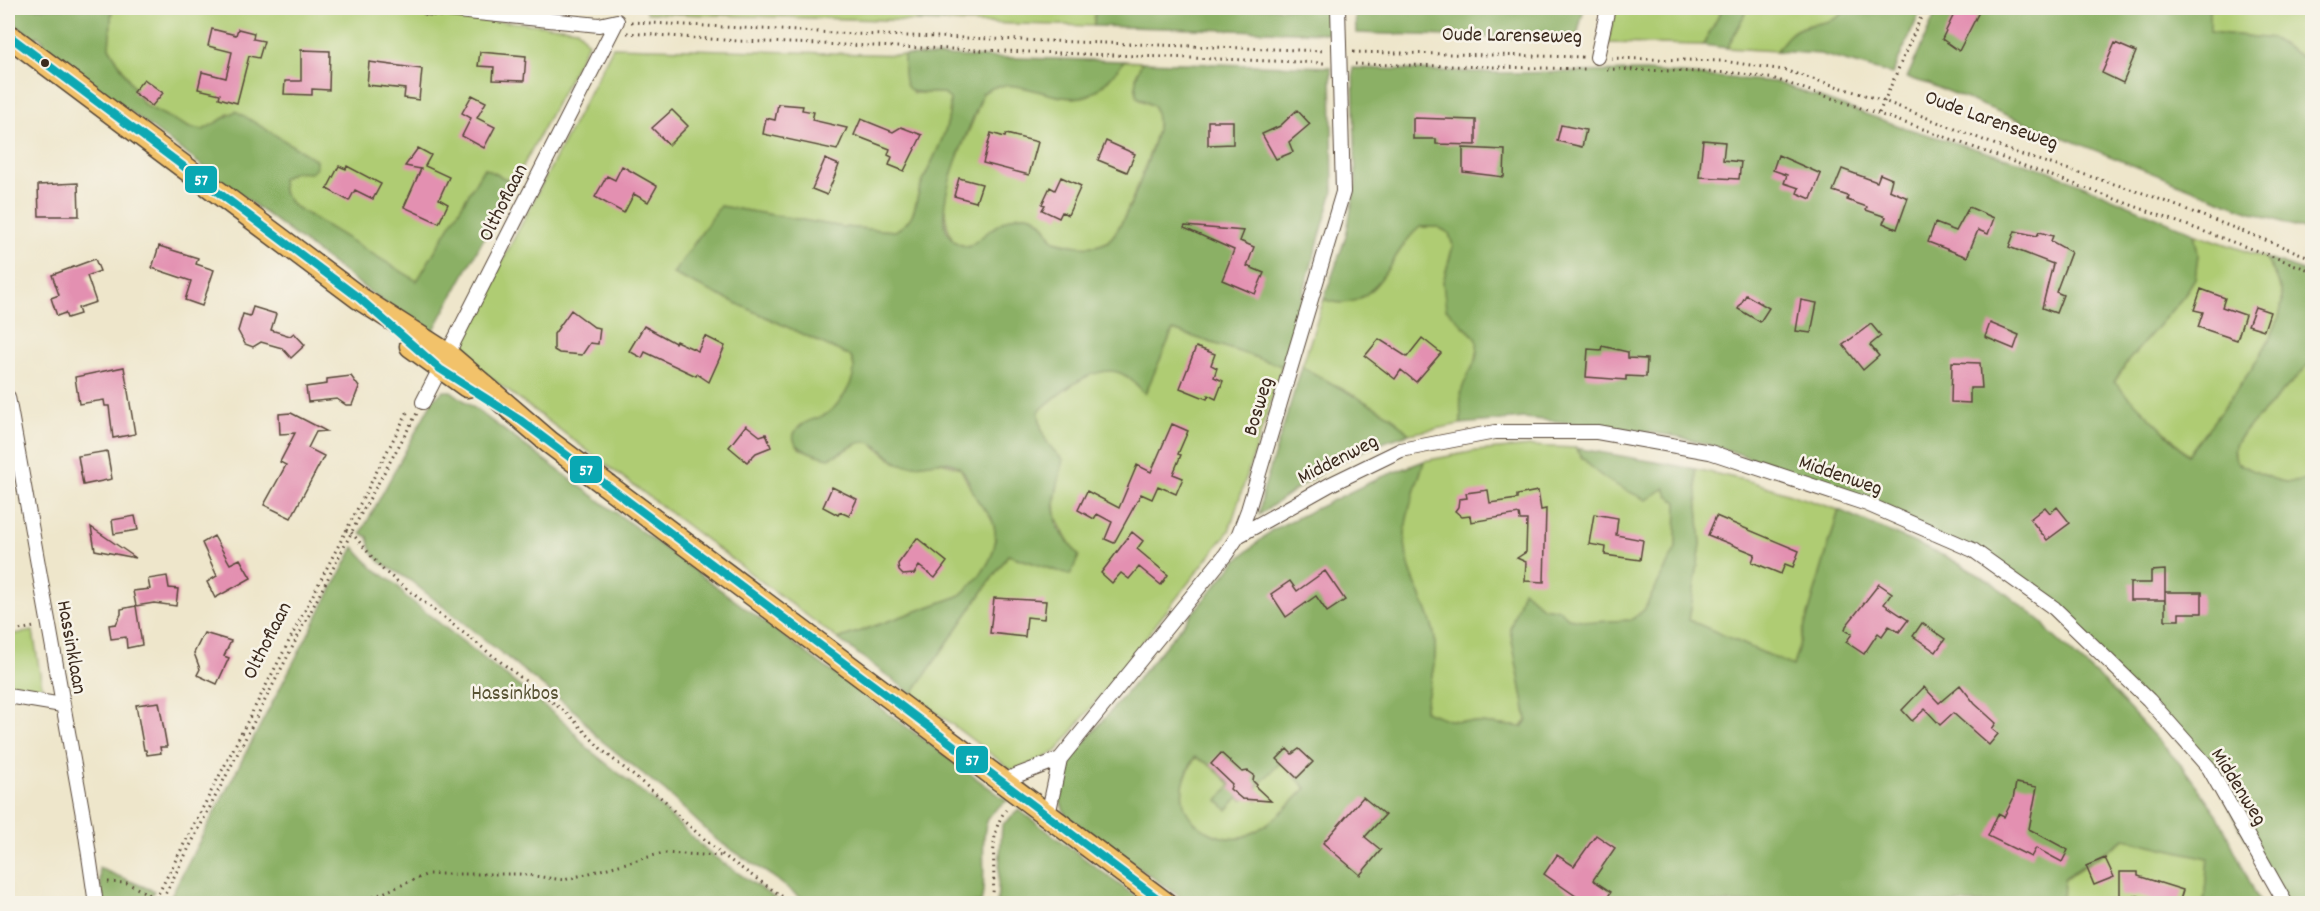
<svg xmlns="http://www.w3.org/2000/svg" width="2320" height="911" viewBox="0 0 2320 911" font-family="Dekko,sans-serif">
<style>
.green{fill:#afcc73;stroke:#757b48;stroke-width:1.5}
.forest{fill:#8bb065;stroke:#636d42;stroke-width:1.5;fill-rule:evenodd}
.building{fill:#e390b1}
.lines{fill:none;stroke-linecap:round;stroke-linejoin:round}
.minor-casing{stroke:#564638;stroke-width:16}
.primary-casing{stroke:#564638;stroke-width:25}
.path{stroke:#564638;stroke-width:3;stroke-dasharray:1.5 4.5;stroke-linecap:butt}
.minor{stroke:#fff;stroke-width:14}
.primary{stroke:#f2c26a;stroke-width:22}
.bus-1-casing{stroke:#f7f3e8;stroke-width:12}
.bus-1{stroke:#09a8b3;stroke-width:8}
.bus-dot{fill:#3b2a1e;stroke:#f7f3e8;stroke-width:2}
.labels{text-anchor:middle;stroke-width:5;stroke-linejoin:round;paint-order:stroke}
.street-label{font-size:21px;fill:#3b2a1e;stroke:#f7f3e8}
.park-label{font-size:21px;fill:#585233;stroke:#f7f3e8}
.line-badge{stroke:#f7f3e8;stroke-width:2}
.badge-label{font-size:16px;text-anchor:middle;font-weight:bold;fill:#fff}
</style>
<rect width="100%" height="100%" fill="#f7f3e8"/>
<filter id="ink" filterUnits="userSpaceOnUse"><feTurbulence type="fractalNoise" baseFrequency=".0167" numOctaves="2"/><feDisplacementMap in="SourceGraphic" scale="12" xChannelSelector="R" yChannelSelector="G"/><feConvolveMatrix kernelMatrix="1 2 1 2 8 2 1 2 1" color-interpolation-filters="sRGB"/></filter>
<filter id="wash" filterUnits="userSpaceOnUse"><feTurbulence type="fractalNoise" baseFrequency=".008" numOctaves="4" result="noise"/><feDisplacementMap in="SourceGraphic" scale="24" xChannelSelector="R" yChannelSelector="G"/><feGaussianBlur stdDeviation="1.35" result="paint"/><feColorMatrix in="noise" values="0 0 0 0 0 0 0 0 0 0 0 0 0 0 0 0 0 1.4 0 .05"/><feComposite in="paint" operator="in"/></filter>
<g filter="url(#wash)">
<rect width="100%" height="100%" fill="#eee6cb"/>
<path class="green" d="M112 8H361L561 27 577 29 588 43 514 183 484 168 417 282 292 205 283 192 282 179 293 172 229 113 216 124 203 130 190 128 144 105 109 47Z
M644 8H914L918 21 647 13Z
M944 8H1095L1094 26 944 22Z
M1615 8H1723L1703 45 1608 43Z
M1748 8H1848C1830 29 1816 19 1796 30 1788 35 1782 44 1776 51L1727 48Z
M2210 8H2312V63L2273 39 2209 32Z
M613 47 904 55V72L913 93H943L950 99C951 132 932 158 920 188 917 197 916 207 912 215 908 223 902 227 895 231L843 227 720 206 673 274 850 356C862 373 843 403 828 413 814 423 780 425 800 449L837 455 860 442H870L895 462 906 465 938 461 960 468C966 479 971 491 978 501 981 506 986 510 990 516 1008 546 982 577 959 596L838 639 467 360C458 347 468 331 473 318Z
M1124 61 1142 62 1136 76 1140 100 1154 106 1157 115V130C1151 151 1123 235 1105 243 1090 250 1069 245 1054 241 1050 235 1046 226 1041 221 1018 202 987 235 968 247L954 242C926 192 971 142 982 94 1011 69 1051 106 1086 96 1101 91 1114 73 1124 61Z
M1420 227H1438L1449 233 1453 246 1443 282 1461 324 1476 338 1478 344 1473 370 1461 392V424L1409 434 1391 416 1302 367 1324 299C1376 320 1390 250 1420 227Z
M2194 233 2265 258C2274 271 2282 285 2282 301 2281 341 2213 420 2189 455L2114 383 2127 362 2184 296 2195 278 2198 254Z
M1173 330 1282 366 1229 531 1057 751 1036 762 1012 770 912 694 1008 555 1069 575 1079 556C1048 514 1053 509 1063 460 1046 444 1040 435 1039 411 1058 394 1090 364 1119 372 1129 376 1137 386 1145 393Z
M2312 361V475C2288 493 2261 473 2236 463L2234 446 2242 434Z
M1531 446 1575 448 1583 459 1665 488 1668 496 1677 502 1676 548 1644 610 1631 620 1594 622 1568 618 1560 610 1542 607 1524 591 1510 629 1527 720 1521 727 1449 720 1424 711C1429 686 1440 654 1433 629 1425 598 1407 577 1405 541 1404 515 1417 486 1424 461L1476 451Z
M1695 469 1753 482 1839 510 1793 666 1689 620 1701 544Z
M33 631 42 686 32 692 8 688V635Z
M1196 757C1214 766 1228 780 1239 797L1248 796 1257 800 1262 796 1256 787 1281 762 1306 788C1288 807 1265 831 1239 838 1230 840 1217 836 1208 832 1175 814 1177 785 1196 757Z
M2125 839 2208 858 2204 903 2063 904 2064 879Z"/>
<path class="forest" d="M16 8H112L109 47 144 105 190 128 203 130 236 111 316 160V168L311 173 293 172 282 179 283 192 292 205 417 281 484 168 514 183 430 337 42 45 44 41 37 36 34 39 8 19Z
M914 8H944V22L918 21Z
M1095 8H1329L1330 33 1094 26Z
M1355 8H1584L1576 40 1356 33Z
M1723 8H1748L1727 48 1703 45Z
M1848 8H1922L1892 74 1820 54 1776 51C1783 43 1790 31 1801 28 1820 21 1834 25 1848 8Z
M1938 8H2210V32L2273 39 2312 63V232L2240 208 1929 84 1907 78Z
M904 55 1124 61C1114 73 1101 91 1086 96 1051 106 1011 69 982 94 975 123 910 237 968 247 987 235 1016 201 1040 221 1046 226 1049 235 1054 241 1069 245 1090 250 1105 243 1123 235 1154 149 1157 129 1158 121 1157 114 1154 106L1137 97C1134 83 1136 75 1142 62L1331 67 1333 191 1282 366 1173 330 1145 394C1138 386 1131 377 1120 373 1094 363 1057 395 1039 411 1040 435 1046 444 1063 460L1054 503 1058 528 1079 556 1070 575 1008 555 912 694 838 639 959 596C982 577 1005 549 991 517 987 511 980 506 977 499 971 490 968 474 959 467 940 454 921 470 901 464 888 459 881 444 867 442 855 441 841 454 829 458 816 455 780 446 799 427 807 419 820 419 828 413 843 401 862 373 850 356L673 274 720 206 843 227 895 231C902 227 908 223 912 215 916 207 917 197 920 188 932 158 951 132 950 99L943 93C906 92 903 96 904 55Z
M1353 68 1502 73 1646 71 1775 82 1902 127 2047 170 2194 233 2198 254 2195 278 2184 296 2127 362 2114 382 2188 455C2213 420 2281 341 2282 301 2282 285 2274 271 2265 258L2312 274V361L2242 434C2234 445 2232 450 2237 463 2261 473 2288 493 2312 475V903H2281L2211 774 2029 584 1844 492 1731 451 1680 437 1621 428 1524 418 1461 424C1461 414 1460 403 1461 394 1464 374 1483 361 1476 338L1446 309 1443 282 1453 246 1449 233 1438 227H1420C1390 250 1376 320 1324 299L1346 236 1356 183Z
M1302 367 1391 416 1409 434C1349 451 1310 479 1259 515L1263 491Z
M444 391H451L1007 801C1001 805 993 811 989 817 978 838 988 879 981 903H807L772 876 718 841 666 792 597 737 578 714 411 581 380 562 372 552 368 537 361 533 434 398Z
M1575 448 1695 469 1701 544 1689 620 1793 666 1839 510 1947 557 1991 582 2041 621 2050 633 2105 683 2182 766 2217 814 2260 903H2204L2208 858 2125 839 2064 878 2063 903H1189L1066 816C1055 795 1061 781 1070 760L1236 561 1272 530 1379 478 1424 461C1417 486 1404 515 1405 541 1407 577 1425 598 1433 629 1440 654 1429 686 1424 711L1449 720 1522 727 1527 720 1510 629 1523 590 1542 607 1560 610 1568 618 1594 622 1631 620 1644 610 1676 548 1677 502 1668 496 1665 488 1647 500C1615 485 1596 478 1575 448ZM1195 757 1209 764 1231 784 1218 801 1227 810 1239 797 1243 801 1248 796 1257 800 1262 796 1256 787 1281 762 1306 788C1288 807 1265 831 1239 838 1230 840 1217 836 1208 832 1176 814 1177 785 1195 757Z
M354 547 372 567 398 586 404 595 568 725 587 748 656 803 709 853 782 903H167Z
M1019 810 1128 891 1145 903H997L1002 825Z
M99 868 154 891 148 903H102Z"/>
<g id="blocks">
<path class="building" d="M1957 8H1981L1959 51 1942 39Z
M212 29 236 35 238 29 254 33 253 39 264 41 259 58 249 56 237 103 219 98 220 94 198 89 202 72 226 78 232 52 208 46Z
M2115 43 2136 52 2123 83 2102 73Z
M301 50 330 51 329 90 312 89V95L284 94 285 81H301Z
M480 52 526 56 524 81 493 80 494 67 478 66Z
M369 62 422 69 419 100 404 98 405 89 367 85Z
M144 79 163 93 152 106 133 92Z
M472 95 486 102 477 118 495 127 484 148 462 136 471 118 462 113Z
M778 104 803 106 802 110 814 112 812 120 847 128 837 150 763 134 766 118 775 120Z
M672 110 688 126 669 145 652 128Z
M1297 110 1310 124 1289 142 1293 152 1276 159 1262 134 1280 126Z
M1413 118 1476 120V145L1436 144V139H1413Z
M861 119 893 132 901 127 922 135 904 171 889 165 892 157 888 155 890 149 854 135Z
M1208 121H1233V144L1208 145Z
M1561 125 1586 130 1582 147 1557 141Z
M991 133 1005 137 1006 134 1038 142 1029 175 983 163Z
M1703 140 1725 142 1723 160 1741 162 1739 179 1699 177Z
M1106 141 1135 154 1127 172 1098 160Z
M418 148 431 155 425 166 449 177 439 199 448 204 439 223 404 207 421 169 405 166Z
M1463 148 1505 150 1504 177 1463 172Z
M1778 155 1821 174 1811 199 1797 193 1799 188 1784 183 1787 175 1773 170Z
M825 159 839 165 827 195 812 189Z
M339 166 346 169 347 166 381 184 373 199 355 190 349 201 327 189Z
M622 166 657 186 648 202 634 194 624 213 595 197 607 176 615 180Z
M1842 169 1877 182 1880 174 1892 179 1889 190 1908 198 1897 229 1883 223 1886 217 1866 210 1867 207 1847 200 1848 196 1833 191Z
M1061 177 1081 186 1068 215 1062 212 1059 218 1042 210 1045 205 1042 204 1050 187 1055 190Z
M959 178 982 184 976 202 954 196Z
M78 183 79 216H39L38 185Z
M1969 207 1994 218 1988 234 1978 230 1967 257 1928 242 1935 223 1956 231Z
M1185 226 1244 231 1240 241 1254 247 1247 266 1264 273 1255 294 1222 280 1234 250 1184 228Z
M2015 231 2037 236 2039 232 2053 236 2051 241 2071 252 2056 292 2063 295 2056 313 2042 308 2053 264 2009 247Z
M159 246 198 258 196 264 214 270 202 306 185 300 191 281 152 268Z
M95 259 100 271 87 276 96 302 78 308 80 314 67 318 65 313 57 316 51 298 59 295 52 275Z
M2201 289 2225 298 2222 307 2245 315 2237 340 2198 327 2203 312 2194 310Z
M1746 295 1769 308 1760 322 1738 309Z
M1801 300 1817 303 1811 333 1796 331Z
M253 307 276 314 271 330 290 336 294 333 305 345 291 358 282 348 261 342 253 347 245 344 238 331 243 314 250 316Z
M2255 307 2270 312 2264 330 2248 325Z
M571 310 594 327 600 328 598 344 590 343 582 355 559 353 554 350V334Z
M1990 323 2019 335 2014 349 1985 337Z
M1871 324 1881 336 1870 345 1879 356 1863 370 1843 345Z
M644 326 675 343 676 341 698 351 705 336 725 346 709 382 697 374 696 376 645 352 642 358 629 351Z
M1422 338 1441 353 1416 382 1401 370 1395 379 1365 356 1379 339 1407 357Z
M1602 346 1628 352V358L1647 359 1646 377 1626 376V380L1586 377 1588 349 1601 350Z
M1196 347 1215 354 1211 365 1217 368 1214 377 1223 381 1216 399 1208 395 1207 399 1180 388Z
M1952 362 1980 363 1982 388H1970V403L1951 402Z
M124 367 135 434 113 438 109 406H105L104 400 79 404 75 377Z
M351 376 359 387 352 405H346L337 399 308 402 306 387 327 384V379Z
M291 413 326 431 316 432 308 448 324 456 291 518 264 505 286 465 280 462 295 433 280 434 279 414Z
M1172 424 1188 431 1178 454 1181 455 1173 474 1183 478 1176 494 1158 486 1152 499 1141 494 1114 543 1105 539 1112 522 1097 514 1094 519 1078 510 1087 491 1119 508 1137 465 1151 472Z
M746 425 760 436 766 434 771 447 756 453 747 462 729 447Z
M107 451 112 479 83 485 78 456Z
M832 487 857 499 849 516 840 512 838 515 823 507Z
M1488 490 1490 503 1517 499V495L1538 491 1541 510 1546 509 1544 582 1525 581 1526 562 1517 558 1526 552 1527 520H1520L1519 514 1471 522 1470 516 1462 517 1455 511 1458 507 1459 499 1467 498 1466 493Z
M2045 507 2050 513 2057 507 2070 523 2047 540 2030 519Z
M1594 514 1618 518 1616 535 1643 540 1640 560 1605 555 1606 547 1589 544Z
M135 516 138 530 114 534 112 520Z
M1716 516 1799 551 1793 567 1785 564 1781 574 1752 562 1755 554 1708 535Z
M91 527 136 558 95 550Z
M1132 532 1143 541 1137 549 1168 575 1161 585 1139 567 1129 579 1121 573 1112 583 1101 573Z
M214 536 230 564 240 559 251 578 215 598 207 582 217 576 202 543Z
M917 538 947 562 935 578 919 566 914 574 903 575 899 571 898 564Z
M2165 570V600H2130V583H2151V571Z
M1325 571 1345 600 1327 612 1316 596 1286 617 1271 594 1290 581 1297 591Z
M167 576 169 588 178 589 176 606 154 603 136 606 133 591 150 589 148 579Z
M1879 584 1892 593 1884 604 1908 620 1899 632 1889 626 1882 636 1878 633 1864 654 1846 642 1852 634 1845 630 1846 626Z
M2165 592H2202V613H2179V620H2165Z
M994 598 1046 601 1044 619 1027 617 1025 637 990 633Z
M136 606 142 645 127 648 126 637 111 639 109 625 116 624 121 614V609Z
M1922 623 1945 639 1936 652 1913 636Z
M204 633 231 641 224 656 229 658 217 684 197 675 200 669 194 653Z
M1960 685 1975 704 1996 723 1992 729 1998 734 1989 745 1953 713 1940 725 1925 709 1912 721 1902 710 1924 687 1939 703Z
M159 702 167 747H160L161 753 147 755 146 750H144L136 705Z
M1287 749 1292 754 1299 749 1313 762 1297 778 1277 759Z
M1221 753 1242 772 1248 771 1254 775 1253 781 1257 785 1256 787 1271 801 1242 799 1230 789 1232 784 1211 764Z
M2016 783 2037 787 2029 829 2068 850 2062 862 2036 848 2031 857 1988 836 1998 814 2004 817 2013 799Z
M1363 797 1385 815 1365 837 1381 850 1360 875 1323 843Z
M1596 835 1615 848 1593 880 1611 892 1604 903H1586L1544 874 1557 855 1574 866Z
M2105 858 2114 877 2094 885 2086 866Z
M2120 872H2138V876L2183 890 2179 903H2161L2138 896H2120Z"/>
</g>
</g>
<g filter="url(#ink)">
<use href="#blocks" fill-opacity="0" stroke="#564638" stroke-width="1.5"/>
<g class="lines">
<g class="minor-casing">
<path id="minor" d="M1597 57 1608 8
M8 397 84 821 96 904
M423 402 617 21 599 25 427 8
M1238 536 1331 484 1401 450 1495 432H1597L1710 452 1867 504 1973 550 2054 608 2149 700 2209 768 2286 904
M8 696 62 705
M1002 781 1060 759 1226 554 1238 536 1248 510 1343 192 1338 8
M1048 815 1060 759"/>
</g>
<g class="primary-casing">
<path id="primary" d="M8 35 359 298 448 355 549 442 1166 904
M411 346 467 386"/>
</g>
<path class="path" d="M631 22 854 34 1326 51
M627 33 738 41 1325 63
M1353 52 1584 57
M1611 58 1723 61 1784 70 1884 101 2019 154 2146 194 2312 258
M1355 64 1588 69
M1607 69 1737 73 1775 79 1926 130 2312 271
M1879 113 1925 8
M346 530 351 532 384 571 569 715 603 751 665 801 680 818 724 856 793 904
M8 632 34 627
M108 882 127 883 167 904
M153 904 407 413 411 410
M160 904 361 514 417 413
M357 904 428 874H519L564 880 663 853 723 856
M991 904C999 873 985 836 1006 810"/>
<use href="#minor" class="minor"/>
<use href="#primary" class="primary"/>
<g class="bus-1-casing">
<path id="bus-1" d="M8 35 359 298 440 369 520 420 1165 904"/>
</g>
<use href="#bus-1" class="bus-1"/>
</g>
</g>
<circle class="bus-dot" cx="45" cy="63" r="5"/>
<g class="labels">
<g class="street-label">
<text transform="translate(1512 34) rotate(1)" y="7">Oude Larenseweg</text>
<text transform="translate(1992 119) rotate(20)" y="7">Oude Larenseweg</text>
<text transform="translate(502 202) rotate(-63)" y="7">Olthoflaan</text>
<text transform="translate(1257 406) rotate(-73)" y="7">Bosweg</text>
<text transform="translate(1337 458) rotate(-27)" y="7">Middenweg</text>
<text transform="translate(1841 474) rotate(19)" y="7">Middenweg</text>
<text transform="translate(266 640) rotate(-63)" y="7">Olthoflaan</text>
<text transform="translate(73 647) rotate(80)" y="7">Hassinklaan</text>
<text transform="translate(2240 786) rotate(58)" y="7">Middenweg</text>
</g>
<g class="park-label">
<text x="515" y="699">Hassinkbos</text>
</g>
</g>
<g class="line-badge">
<rect x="184" y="165" width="34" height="29" rx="6" fill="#09a8b3"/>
<rect x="569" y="455" width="34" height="29" rx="6" fill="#09a8b3"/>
<rect x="955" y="745" width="34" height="29" rx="6" fill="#09a8b3"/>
</g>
<g class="badge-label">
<text x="201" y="185">57</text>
<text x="586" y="475">57</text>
<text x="972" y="765">57</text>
</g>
<rect width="2320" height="911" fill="none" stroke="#f7f3e8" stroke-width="30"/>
</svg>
